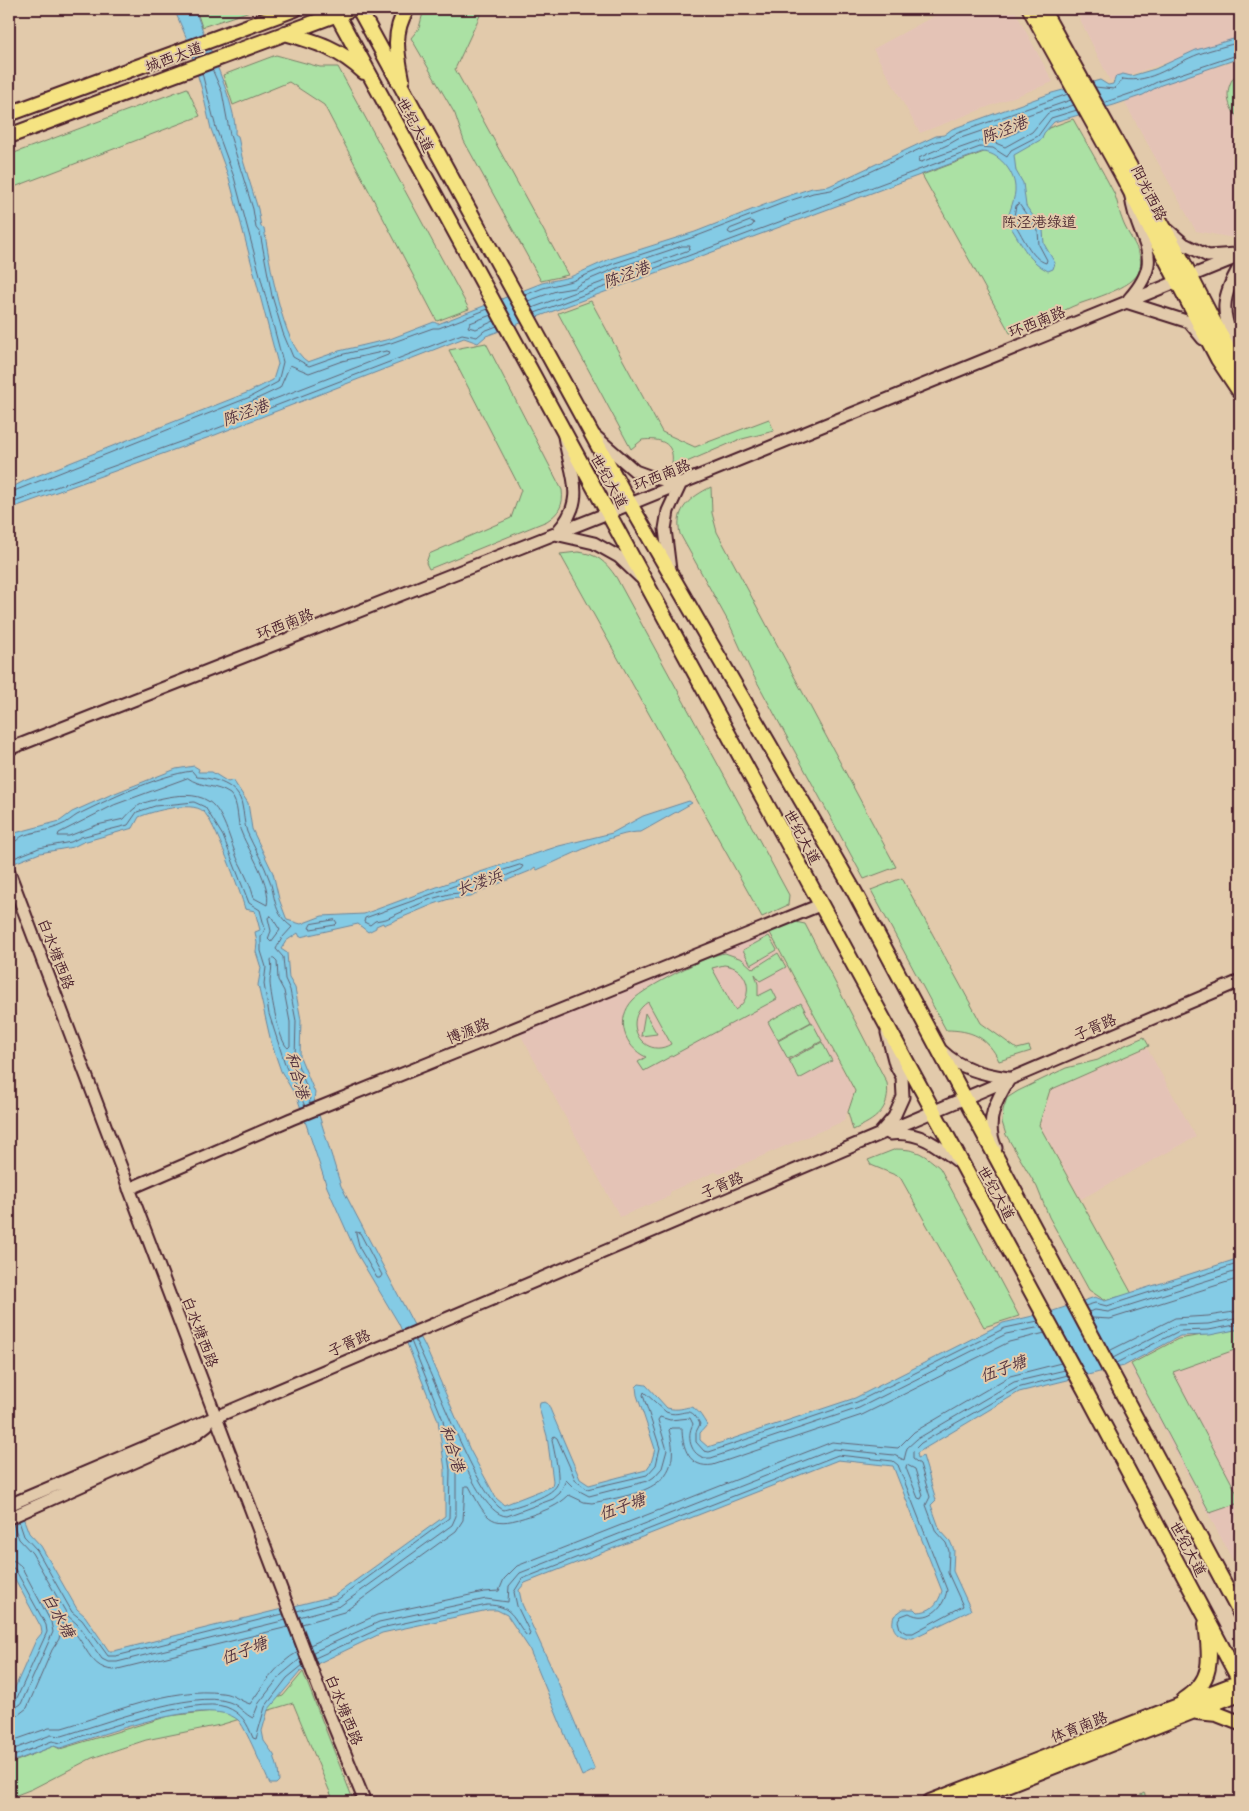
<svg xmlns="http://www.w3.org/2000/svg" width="1249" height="1811" viewBox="0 0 1249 1811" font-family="Itim,'LXGW WenKai TC',sans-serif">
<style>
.built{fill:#e4c3b6}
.green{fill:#abe1a4;stroke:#7a8068;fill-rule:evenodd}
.water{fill:#84cbe5;stroke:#6d869b}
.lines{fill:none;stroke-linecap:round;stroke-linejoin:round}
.shore{stroke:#616475;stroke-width:1}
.minor-casing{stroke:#4a1f2b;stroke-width:15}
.major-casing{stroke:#4a1f2b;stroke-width:18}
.minor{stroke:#e2caab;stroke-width:11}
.major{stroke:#f5e382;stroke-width:14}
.labels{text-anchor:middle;stroke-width:4;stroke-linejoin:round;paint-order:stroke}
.street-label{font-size:15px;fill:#4a1f2b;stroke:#e2caab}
.park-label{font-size:15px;fill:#543237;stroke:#e2caab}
.water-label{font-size:16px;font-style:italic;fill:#50303e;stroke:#e2caab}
</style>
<rect width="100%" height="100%" fill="#e2caab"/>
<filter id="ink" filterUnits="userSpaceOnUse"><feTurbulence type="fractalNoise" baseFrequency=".02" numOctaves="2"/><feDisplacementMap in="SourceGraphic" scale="10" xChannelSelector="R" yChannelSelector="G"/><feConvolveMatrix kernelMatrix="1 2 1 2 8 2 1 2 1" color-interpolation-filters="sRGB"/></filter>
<g filter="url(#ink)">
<path class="built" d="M947 9H1014L1053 82 920 133 873 49Z
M1075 9H1240V39L1110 81Z
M1240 60V238L1239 239 1196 231 1125 103 1142 89Z
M767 931 854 1091 844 1121 720 1174 715 1172 671 1191 669 1196 620 1217 520 1034Z
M1147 1048 1196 1137 1081 1199 1040 1125 1051 1090Z
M1240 1331V1574L1130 1366 1154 1355Z"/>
<path class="green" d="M196 9H256L202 27Z
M424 9H483L455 69 568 275 541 281 464 141 455 114 411 38 419 28Z
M276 55 320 67H338L469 309 437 321 324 105 289 82 233 105 223 75Z
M1240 71 1237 94 1240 104V119C1224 106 1224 83 1240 71Z
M187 88 200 116 9 189V155Z
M1073 119C1087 144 1101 168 1114 193 1118 202 1119 213 1123 222 1129 238 1146 254 1139 272 1132 288 1092 299 1076 305 1055 313 1033 334 1010 333L922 175Z
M591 301 662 432 695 447 769 419 774 431 738 440 682 464 672 463C675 442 659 438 642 440L631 449 558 313Z
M486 343 562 490C564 505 559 513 547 521L429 569 426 563 429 554 511 518 521 490 449 350Z
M711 487 712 513 717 532 896 867 864 879 750 669 729 623 680 534C674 509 691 497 711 487Z
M578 552C597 554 605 561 616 577L789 895 788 905 762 917 560 554Z
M902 878 981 1023 1017 1049 1029 1046 1031 1051 999 1061C988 1037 971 1030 946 1030L871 890Z
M795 922 805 924 887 1083C891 1110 875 1120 853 1130L848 1112 855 1091 769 931Z
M769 936 777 950 751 965 743 950Z
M725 953 742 959 753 969 778 953 786 967 760 981 755 974 758 984V996L772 989 777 999 644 1071 638 1062 646 1057C624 1047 615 1019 633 1000 644 988 709 954 725 953ZM724 965C749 967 756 997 735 1010L712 968ZM648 1002 671 1044C644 1061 619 1021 648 1002Z
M801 1003 811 1022 778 1040 768 1022Z
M645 1013 657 1034 641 1036Z
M812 1022 822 1041 788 1059 778 1041Z
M1144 1037 1149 1046 1050 1090 1039 1125 1132 1294 1104 1300 1089 1290 1049 1217 1037 1187 1006 1135 1002 1122 1003 1110 1007 1098 1018 1091 1066 1068 1098 1060 1123 1046Z
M822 1042 832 1061 799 1079 789 1060Z
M896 1149C917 1149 924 1154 940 1168L1019 1316 984 1327 900 1177 871 1165 868 1160Z
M1240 1329V1348L1173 1372 1239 1497V1503L1210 1513 1131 1364 1178 1339Z
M303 1672 354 1802H334L293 1703 220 1725 146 1740 92 1758 32 1789 9 1798V1764L54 1746 60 1749 169 1716 213 1711 225 1713 283 1696Z
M1144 1793 1149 1802H1128Z"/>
<path class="water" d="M174 9H195C204 39 238 106 235 134L238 136 242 157 258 209 261 227 264 228C269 258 282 347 308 362L339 351 390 339 434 322 438 324 542 283 570 277 610 259 695 232 782 198 812 188 829 186 936 136 944 135 952 129 1052 93 1100 80 1108 85 1113 84 1116 76 1123 74 1131 76 1155 69 1196 50 1240 37V58L1161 85 1143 95 1114 105 1054 122 1044 133 1042 139 1014 155 1016 171 1023 183 1026 206 1043 230 1044 244 1055 263 1053 269 1048 271C1025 259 1022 242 1007 222 1009 211 1016 198 1015 187 1014 171 998 152 982 152L486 336 478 343 464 338 215 435 9 509V489L24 481 249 392 273 380 278 364 229 178 211 129 202 90 187 39Z
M194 766 199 769 198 772H212L228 782 233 780 248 803 252 829 273 873 279 899 287 920 301 924 322 916 364 914 453 881 559 846 612 833 643 816 689 801 692 803 641 832C616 831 563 859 537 870L535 867 530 871 483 890 471 897 449 899 434 904 384 925 383 923 376 926V928L368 932 358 924 300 937 298 933 286 941 281 949 287 953 289 978 295 988 301 1020 300 1057 315 1093 314 1099 341 1186 425 1346 470 1450 496 1498 504 1505 552 1486 553 1481 547 1436 539 1408 540 1403 545 1402 548 1404 580 1479 589 1485 646 1470 651 1463 655 1449 637 1395 636 1387 639 1384 646 1385 667 1408C691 1414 689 1394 707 1425L700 1433V1440L708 1447 855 1398 1003 1323 1050 1312 1095 1297 1105 1301 1240 1258V1329L1210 1335 1180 1336 1124 1366 1019 1392 917 1453 918 1458 923 1456 936 1500 931 1505 940 1530 950 1541 954 1550 953 1571 971 1610 913 1638C900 1638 889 1631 894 1616L903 1609H914L917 1612C931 1612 938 1604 942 1591L893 1466 838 1460 525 1583 519 1590 522 1604 554 1673 595 1770 582 1776 529 1648 507 1615 497 1610H488L382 1633 300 1672 268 1710 262 1731 264 1741 274 1755 278 1769 279 1781 276 1784H270C265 1774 244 1724 238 1720 208 1694 97 1737 60 1748L54 1746 9 1763V1701L36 1640 42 1633 41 1627 9 1568V1496L24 1520 29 1533 41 1546 77 1609 85 1616 109 1651H114L334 1596 445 1516V1470L438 1420 399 1324 356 1252 327 1187 298 1100 281 1071 271 1042 258 985 261 968 256 952 257 943 255 932 260 930 255 911 245 909C241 893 214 820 203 811 191 801 153 811 139 817L133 828 83 842 73 847 40 853 9 865V839L14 837 15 833 60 821 72 812 110 795 176 769Z"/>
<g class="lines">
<path class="shore" d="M212 69 222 92 230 135 253 209 256 228 260 233 272 296 283 333 293 357 309 366 340 355 391 343 433 328H439L488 309
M1095 87 1114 89 1123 79C1151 84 1174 63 1199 54 1212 49 1227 46 1240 42
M1071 100 958 139C946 147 932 151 919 158L918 161 921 162 980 141H991L1005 147 1032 132 1048 113 1074 105
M1103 103 1141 90 1159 81 1240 54
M1017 126 1020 127 1019 131 1005 138 1000 136 1001 133Z
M1019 204 1038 231 1039 245 1047 260 1046 263C1031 259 1022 234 1013 221L1016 206Z
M751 221 754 223 752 226 731 234 728 232 730 229Z
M525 295 543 288 572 281 612 264 697 236 783 203 813 193 831 190 937 141 945 140 955 134 1068 94
M528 301 556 291 574 288 581 283 614 269 682 246H690L689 250 532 308
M535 313 980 147 993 148 1007 157 1011 150 1038 136 1051 118 1077 110
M491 315 470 323 468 327 476 329 494 321
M387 351 390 352 388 355 231 416 227 415 229 412 280 388 290 365 309 373 342 361Z
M9 493 250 397 278 382 283 362 234 177 216 128 202 73
M9 504 213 430 462 334 477 337 484 331 497 326
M188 778C200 787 217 785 230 794 240 803 236 823 242 834 249 851 272 886 267 905L254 898C251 886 246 877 241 866 231 849 226 812 208 801 196 793 177 795 163 798 142 803 138 803 124 819L97 825 69 836H58L59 833 114 805Z
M9 844C17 843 18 837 25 835 37 831 49 831 61 825 67 823 72 818 77 815 107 800 159 775 192 771L197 777C214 778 239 785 242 805 244 813 244 824 247 832 254 848 264 863 270 881 276 901 274 914 292 927L282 938 276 949 283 957 285 979 290 990 296 1021 295 1058 309 1093 310 1104
M9 860 39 848 71 842 81 837 128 825 137 812 155 806 194 802 205 807 223 836 249 903 260 910 265 929 261 937V951L266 967 264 984 269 1014 286 1067 305 1106
M520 865 523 866 521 869 470 892 449 894 431 899 386 919 375 921 370 925 364 922 365 918 454 886Z
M271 916 280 930 271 942 268 939 271 931 268 918Z
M335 920 337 923 335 925 311 929 309 928 311 924Z
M274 958 277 961 278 980 284 991 290 1022V1046L288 1048C279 1042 271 996 270 983 270 975 273 969 271 960Z
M356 1232 360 1233 382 1275 380 1278H377L360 1249Z
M1085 1306 1095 1303 1107 1306 1240 1263
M1088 1312 1095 1310 1108 1312 1240 1270
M1092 1318 1110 1319 1240 1278
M415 1340C431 1369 479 1502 504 1510 517 1506 556 1496 558 1482 559 1469 554 1452 552 1439L554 1436 557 1438 576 1481 587 1489 647 1475 656 1465 660 1448 643 1395 644 1392 666 1412C683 1419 689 1401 700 1424L696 1432V1442L704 1451 709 1452 857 1402 1005 1328 1038 1321
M1109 1351 1175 1318 1208 1316 1240 1311
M1113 1358 1177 1325 1208 1324 1240 1318
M1116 1363 1179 1331 1209 1330 1240 1324
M907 1465 915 1469 923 1495 921 1499 918 1498 906 1468Z
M19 1521 24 1536 37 1550 72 1612 82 1620 108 1656H116L283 1614
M13 1524 19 1539 32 1553 68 1616 77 1624 102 1659 108 1662H117L286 1620
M9 1560 15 1561 21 1566 51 1622 53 1632 21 1704 15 1708 9 1709
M9 1566 15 1569 46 1625 47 1632 16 1700 9 1703
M297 1611 337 1600 449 1518 450 1470 443 1420 411 1341
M299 1617 340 1606 452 1525 456 1516V1451L459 1453C467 1469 487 1516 507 1516L553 1499 560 1493 566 1480 574 1488 589 1496 648 1481 654 1477 662 1468 667 1450 658 1420 660 1417 670 1420 690 1418 693 1424C685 1438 692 1460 711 1458L859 1408 1006 1334 1041 1327
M302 1624 344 1612 456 1531 463 1520 465 1486H469C488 1522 491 1529 532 1515 546 1510 558 1506 569 1495L584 1502 592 1503C636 1494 686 1489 669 1430L671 1428H682C682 1447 689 1469 713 1465L862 1415 1009 1342 1045 1333
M310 1645 377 1615 484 1592 499 1591 504 1579 517 1566 832 1442 898 1448 914 1432 1010 1376 1061 1363
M313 1652 379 1622 486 1599 508 1602 509 1586 520 1573 834 1449 894 1455 904 1460 907 1448 917 1439 1014 1382 1065 1370
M315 1658 381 1628 487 1605C512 1605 513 1618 526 1635L529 1636 530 1633 517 1606 514 1592 522 1579 838 1455 893 1461 898 1465 947 1590C944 1609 927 1623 909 1613L901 1616 898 1621 900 1629 906 1633H913L963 1606 948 1573 949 1551 946 1543 936 1532 926 1505 930 1497 920 1464 913 1459V1451L921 1443 1017 1388 1068 1375
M9 1717 18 1715 27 1708 52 1650 59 1639 62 1623C85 1632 85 1669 114 1670L288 1627
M9 1742 49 1728H62C110 1714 172 1686 222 1693 233 1694 240 1701 250 1704 263 1686 277 1663 298 1652
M9 1751 51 1735 62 1736C99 1725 194 1689 229 1702 239 1705 245 1715 253 1718L259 1703 281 1675 300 1659
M9 1758 52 1741 61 1743C95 1732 195 1696 226 1707 242 1713 247 1723 253 1738L256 1739 265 1707 287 1678 303 1665"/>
<g class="minor-casing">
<path id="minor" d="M1168 230 1184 244 1208 256 1236 254
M1240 266C1211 314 1231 320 1240 366
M1129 299C1168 255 1137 244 1131 197
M1126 302 1189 322 1203 339
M595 436 635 471 654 478 681 483
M558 531C588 498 570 474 564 436
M555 534 594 543 619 557 640 577
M670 570 665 529 668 511 681 483
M9 749 608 513 1240 256
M9 872 324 1702 365 1802
M942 1051C960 1069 983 1074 1008 1078
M881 1132 894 1117 903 1097 902 1077 895 1064 887 1033
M890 1134C920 1131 937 1145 960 1163
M996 1148C984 1122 996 1100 1010 1078
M129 1189 291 1119 820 905
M9 1505 1240 981
M9 1518 193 1436 207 1425"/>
</g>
<g class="major-casing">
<path id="major" d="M334 9 1085 1390 1240 1681
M359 9 630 504 854 891 1240 1613
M1030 9 1122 175 1218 359 1240 392
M1042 9 1184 264 1240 373
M285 33C317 42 340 49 364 72
M402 79C397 54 392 32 407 9
M9 114 295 9
M9 136 351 9
M1184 1700C1215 1680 1210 1656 1206 1624
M1197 1712 1217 1714 1240 1723
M930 1802 1240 1682
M963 1802 1240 1693"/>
</g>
<use href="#minor" class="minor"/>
<use href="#major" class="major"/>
</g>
</g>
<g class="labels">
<g class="street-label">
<text transform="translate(174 57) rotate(-20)" y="5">城西大道</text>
<text transform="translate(415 125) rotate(61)" y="5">世纪大道</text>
<text transform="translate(1149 193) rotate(63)" y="5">阳光西路</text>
<text transform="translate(1037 322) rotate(-22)" y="5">环西南路</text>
<text transform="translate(662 475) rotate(-22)" y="5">环西南路</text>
<text transform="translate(609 481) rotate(61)" y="5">世纪大道</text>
<text transform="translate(285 624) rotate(-21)" y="5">环西南路</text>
<text transform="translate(802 837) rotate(62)" y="5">世纪大道</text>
<text transform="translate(56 954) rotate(69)" y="5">白水塘西路</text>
<text transform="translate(1095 1027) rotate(-23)" y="5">子胥路</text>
<text transform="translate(468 1031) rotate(-22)" y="5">博源路</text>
<text transform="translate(722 1185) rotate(-23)" y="5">子胥路</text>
<text transform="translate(996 1193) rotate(61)" y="5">世纪大道</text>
<text transform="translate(200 1332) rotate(69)" y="5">白水塘西路</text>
<text transform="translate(349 1343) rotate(-24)" y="5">子胥路</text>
<text transform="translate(1188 1549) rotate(62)" y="5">世纪大道</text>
<text transform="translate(344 1710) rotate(68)" y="5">白水塘西路</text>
<text transform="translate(1079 1727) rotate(-21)" y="5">体育南路</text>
</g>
<g class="park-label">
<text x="1039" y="227">陈泾港绿道</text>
</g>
<g class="water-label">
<text transform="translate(1004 129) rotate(-21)" y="6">陈泾港</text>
<text transform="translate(626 274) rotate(-20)" y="6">陈泾港</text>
<text transform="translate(245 412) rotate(-20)" y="6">陈泾港</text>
<text transform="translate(479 882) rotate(-20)" y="6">长溇浜</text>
<text transform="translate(298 1075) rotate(75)" y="6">和合港</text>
<text transform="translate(1003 1368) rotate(-20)" y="6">伍子塘</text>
<text transform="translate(453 1448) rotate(73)" y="6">和合港</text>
<text transform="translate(622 1506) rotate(-20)" y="6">伍子塘</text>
<text transform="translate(59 1615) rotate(61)" y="6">白水塘</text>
<text transform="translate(244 1650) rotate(-21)" y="6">伍子塘</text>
</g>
</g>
<rect width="1249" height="1811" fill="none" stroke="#e2caab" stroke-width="30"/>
<rect x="15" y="15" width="1219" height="1781" fill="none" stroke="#4a1f2b" stroke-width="2" filter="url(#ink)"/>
</svg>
